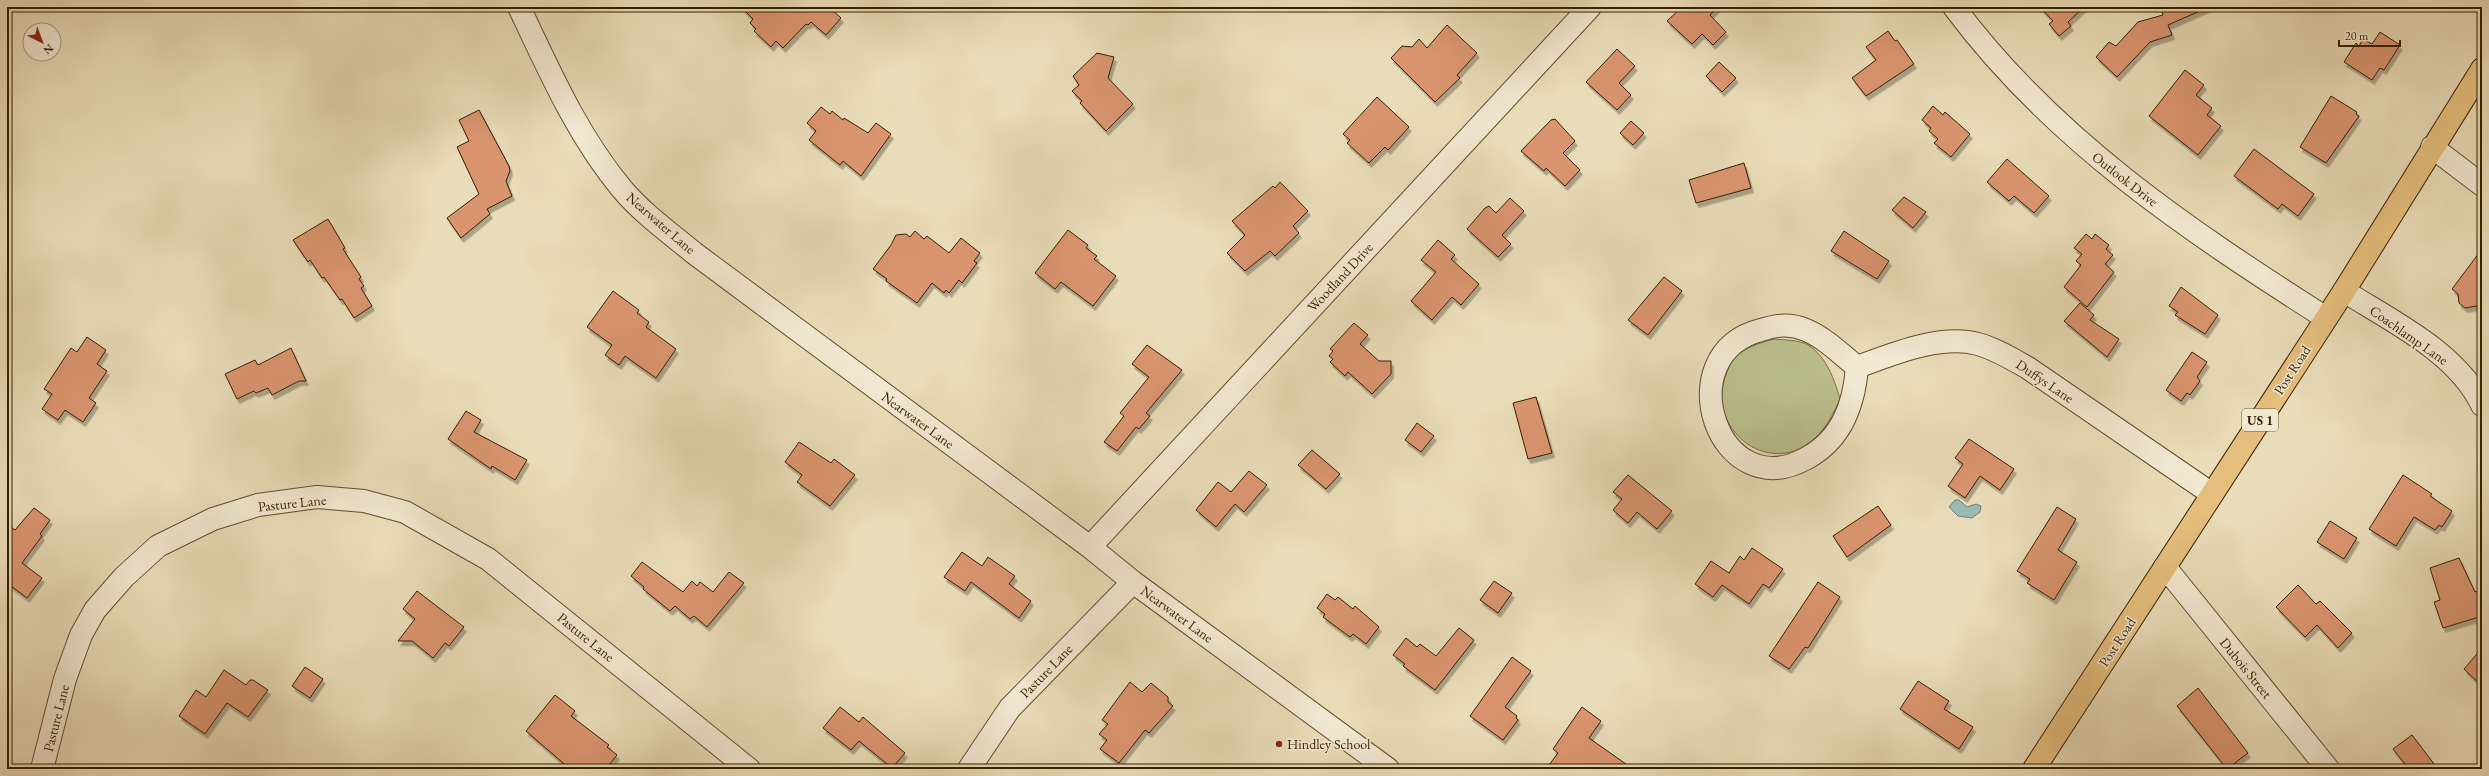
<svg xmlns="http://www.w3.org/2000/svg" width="2489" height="776" viewBox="0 0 2489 776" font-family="'EB Garamond',serif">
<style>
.green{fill:#babf8d;stroke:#786f46}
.water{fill:#99bab6;stroke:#717c6d}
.building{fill:#da956f;stroke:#351f00;filter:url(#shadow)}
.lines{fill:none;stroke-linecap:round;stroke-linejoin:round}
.minor-casing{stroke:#624e2e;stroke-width:24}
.primary-casing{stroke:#351f00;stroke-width:24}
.minor{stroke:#f1e8d1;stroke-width:22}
.primary{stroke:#e4be7c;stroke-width:22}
.poi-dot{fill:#8f2418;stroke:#f1e8d1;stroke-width:1.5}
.labels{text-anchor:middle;stroke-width:3;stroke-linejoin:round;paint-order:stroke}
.shield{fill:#f1e8d1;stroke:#6d5b3f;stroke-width:1}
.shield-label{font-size:13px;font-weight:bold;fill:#351f00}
.street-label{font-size:14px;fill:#351f00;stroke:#f1e8d1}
.poi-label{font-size:14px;fill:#351f00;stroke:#f1e8d1;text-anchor:start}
</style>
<defs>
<filter id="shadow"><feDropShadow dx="2.5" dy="4.5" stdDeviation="0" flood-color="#0004"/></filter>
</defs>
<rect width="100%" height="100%" fill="#e9dcb8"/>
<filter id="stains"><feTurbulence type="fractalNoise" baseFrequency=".005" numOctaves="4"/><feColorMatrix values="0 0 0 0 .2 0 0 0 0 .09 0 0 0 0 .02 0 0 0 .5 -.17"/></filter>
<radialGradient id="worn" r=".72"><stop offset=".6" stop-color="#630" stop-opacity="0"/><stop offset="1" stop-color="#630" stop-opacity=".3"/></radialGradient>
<path class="green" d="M1774 339C1784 340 1800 340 1808 345 1827 357 1834 379 1840 399 1833 414 1826 429 1813 440 1767 479 1705 427 1726 375 1728 370 1730 362 1734 358 1746 347 1759 343 1774 339Z"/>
<path class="water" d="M1955 500H1959L1967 507 1976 504 1981 506 1980 512 1972 518 1958 516 1949 507Z"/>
<path class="building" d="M741 7H829L841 18 826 35 811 22 808 25 806 24 783 48 776 41 771 47 754 31 756 29 750 23 753 19Z
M1682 7H1718L1710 15 1726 32 1713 45 1702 34 1692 44 1667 21Z
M2040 7H2084L2068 22 2071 26 2059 36 2049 24 2053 21Z
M2161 7H2209L2168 25 2172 35 2150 42 2117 77 2096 57 2109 42 2116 46 2138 22 2163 15Z
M1447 25 1477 53 1457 75 1460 78 1435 102 1391 58 1402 46 1412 47 1419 39 1427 48Z
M1888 31 1895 41 1897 40 1914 64 1866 96 1852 78 1876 60 1866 47Z
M2380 32 2400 45 2384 70 2380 68 2372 80 2344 62 2356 43 2359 46 2363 39 2372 44Z
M1617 49 1635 66 1619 83 1631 95 1617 110 1586 82Z
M1097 53 1114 57 1108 78 1133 104 1106 131 1080 103 1082 101 1072 91 1079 85 1073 76Z
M1719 62 1736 78 1722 92 1706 76Z
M2185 70 2204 85 2196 95 2212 108 2207 115 2221 126 2198 155 2149 116Z
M2331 96 2357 112 2356 114 2359 116 2326 163 2300 147Z
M1377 97 1409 127 1388 150 1385 147 1369 163 1347 143 1350 140 1343 134Z
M1933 106 1943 115 1945 112 1970 134 1951 157 1934 143 1938 139 1929 131 1931 128 1922 120Z
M821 107 830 114 832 111 843 120 844 118 868 133 876 123 891 134 861 176 843 161 840 165 809 140 816 131 807 123Z
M479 110 509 166 510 171 506 181 512 196 487 209 490 214 461 238 447 218 479 194 457 147 469 141 459 120Z
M1555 119 1575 141 1563 153 1580 170 1565 186 1546 168 1544 171 1521 151 1551 120Z
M1631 121 1644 133 1633 145 1620 133Z
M2254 149 2314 194 2298 216 2282 204 2278 209 2234 176Z
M2007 159 2049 196 2034 213 2014 196 2009 201 1987 182Z
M1744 163 1751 188 1696 203 1689 180Z
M1280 182 1308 211 1293 226 1299 233 1275 256 1270 251 1245 271 1227 253 1245 235 1232 221 1273 186 1275 188Z
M1904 197 1926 212 1913 228 1892 210Z
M1510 198 1524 211 1502 235 1511 244 1498 257 1467 229 1485 208 1489 206 1496 213Z
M328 219 345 248 343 249 361 277 359 279 364 286 361 288 372 306 354 318 342 299 340 300 324 277 322 278 310 260 308 262 293 240Z
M1068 230 1088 245 1086 248 1097 256 1094 259 1116 276 1093 306 1061 282 1055 289 1035 273Z
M915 231 924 239 927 236 949 253 961 238 980 253 974 261 977 263 962 283 959 280 949 293 946 290 944 293 932 283 917 303 886 281 887 279 873 269 891 245 896 235 906 234 910 237Z
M1844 231 1889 261 1877 279 1831 251Z
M2086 234 2092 239 2095 234 2109 245 2106 249 2113 255 2105 264 2114 272 2087 307 2064 287 2081 265 2076 261 2082 254 2074 248Z
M1438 240 1455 255 1451 259 1479 284 1461 305 1452 297 1432 320 1411 301 1436 272 1421 260Z
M2482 249V305L2465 308 2459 303 2458 294 2452 289Z
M1664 277 1682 291 1648 335 1628 320Z
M2181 287 2218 315 2205 334 2175 315 2178 312 2169 306Z
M613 291 639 310 637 313 649 322 646 327 676 349 656 378 625 356 619 365 605 355 612 345 587 327Z
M2080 303 2094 315 2090 320 2119 339 2107 357 2064 321Z
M1354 323 1368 335 1360 344 1379 361H1391V374L1372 394 1348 372 1345 376 1330 362 1333 359 1329 356 1333 351 1330 349Z
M87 337 106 350 97 364 107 371 89 398 96 403 83 422 65 410 58 420 42 409 52 394 44 389 71 348 77 352Z
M1147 345 1182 370 1146 413 1150 416 1139 429 1136 427 1117 451 1104 442 1124 416 1120 413 1149 377 1132 364Z
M291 348 306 381H299L272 395 268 388 256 393 254 391 237 399 225 374 255 360 258 365Z
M2192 352 2207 362 2197 377 2200 381 2190 395 2187 393 2181 401 2166 390Z
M1536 397 1552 453 1528 459 1513 403Z
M466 411 481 420 474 432 527 460 515 480 492 466 491 469 448 439Z
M1417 423 1434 436 1421 452 1405 440Z
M1969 439 2014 469 2000 490 1980 476 1965 498 1948 486 1963 464 1955 458Z
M799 442 831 463 834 459 855 475 830 506 797 482 802 475 785 462Z
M1312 450 1340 474 1326 489 1298 465Z
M1249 471 1267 485 1244 512 1235 504 1216 527 1196 510 1218 482 1231 492Z
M1628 475 1672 511 1657 529 1637 512 1628 523 1613 510 1622 499 1613 492Z
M2403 475 2432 494 2430 496 2452 511 2442 527 2439 525 2435 530 2414 517 2396 546 2369 529Z
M1878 506 1891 525 1847 557 1833 536Z
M2057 507 2076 519 2058 550 2077 562 2054 600 2027 583 2030 579 2017 571Z
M34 508 50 520 40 534 42 536 22 563 42 578 27 598 7 583V524L15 530Z
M2330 521 2357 538 2344 559 2317 542Z
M1752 548 1783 569 1769 588 1763 584 1749 604 1722 585 1713 597 1695 584 1711 561 1729 573 1740 556 1744 560Z
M962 552 982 566 988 557 1015 576 1009 584 1031 601 1019 618 971 582 965 591 944 577Z
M2459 558 2475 592 2478 591 2482 604V616L2443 628 2434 602 2440 600 2430 568Z
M642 562 683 592 692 581 697 586 700 582 713 592 729 572 744 583 707 627 694 616 690 619 675 606 670 611 643 589 644 587 631 576Z
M1494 581 1512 593 1498 613 1480 600Z
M1818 582 1840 597 1808 648 1805 647 1789 669 1769 656Z
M2298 585 2316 604 2320 601 2352 633 2338 648 2317 625 2305 637 2276 607Z
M417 591 464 627 449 646 445 643 433 658 412 641H398L415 619 403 609Z
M1327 594 1335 600 1338 597 1353 609 1355 606 1379 627 1366 644 1353 634 1350 637 1323 617 1325 614 1317 608Z
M1459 628 1474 640 1435 690 1403 666 1405 664 1393 655 1406 638 1417 647 1420 644 1436 656Z
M2482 648V686L2464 669Z
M1512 657 1531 671 1505 707 1517 716 1516 718 1518 720 1503 740 1470 716Z
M305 667 323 679 310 698 292 686Z
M224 670 246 685 250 680H253L268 690 248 717 227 703 205 734 179 716 196 690 206 697Z
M1918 681 1949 701 1944 709 1973 727 1959 749 1900 709Z
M1130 682 1142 692 1151 683 1168 697V702L1173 706 1149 733 1145 730 1119 763 1100 749 1107 740 1099 734 1108 724 1102 720Z
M2198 688 2248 753 2227 769 2177 706Z
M555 695 575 711 571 716 609 745 607 747 617 755 606 769H570L526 731Z
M840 707 859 722 863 717 905 753 892 768 859 741 851 750 823 728Z
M1582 707 1601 721 1589 738 1633 769H1546L1558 753 1553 749Z
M2412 735 2438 769H2409L2393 749Z"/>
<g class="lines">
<g class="minor-casing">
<path id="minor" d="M519 7C549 70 577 135 622 189 642 213 670 233 694 253L1090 547 1133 582 1388 769
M1954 7C2053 140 2188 230 2326 318
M2432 147 2482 185
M2344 291C2391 321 2457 352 2482 405
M1857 367C1854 405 1842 439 1807 458 1718 508 1667 354 1761 330 1777 325 1790 323 1806 330 1825 338 1841 354 1857 367 1893 354 1940 334 1978 344 1996 349 2012 359 2028 368L2212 494
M1090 547 1590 7
M2165 567 2328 769
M42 769 65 679 81 635 95 610 124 577 158 546 213 519 258 505 317 497 364 501 405 512 488 559 749 769
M969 769 1010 708 1133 582"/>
</g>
<g class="primary-casing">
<path id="primary" d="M2034 769 2344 291 2482 69"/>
</g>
<use href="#minor" class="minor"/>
<use href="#primary" class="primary"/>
</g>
<circle class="poi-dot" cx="1279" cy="744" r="4"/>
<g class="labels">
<rect class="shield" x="2242" y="409" width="36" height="22" rx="3"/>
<g class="shield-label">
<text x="2260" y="425">US 1</text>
</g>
<g class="street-label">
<text transform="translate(2125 179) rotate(38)" y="5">Outlook Drive</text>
<text transform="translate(661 223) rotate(41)" y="5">Nearwater Lane</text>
<text transform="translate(1340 277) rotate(-47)" y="5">Woodland Drive</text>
<text transform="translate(2409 335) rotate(35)" y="5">Coachlamp Lane</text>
<text transform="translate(2292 370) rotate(-57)" y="5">Post Road</text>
<text transform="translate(2045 381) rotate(34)" y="5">Duffys Lane</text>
<text transform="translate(918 420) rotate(36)" y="5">Nearwater Lane</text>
<text transform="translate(292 503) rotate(-6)" y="5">Pasture Lane</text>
<text transform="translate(1177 614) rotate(36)" y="5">Nearwater Lane</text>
<text transform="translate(586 637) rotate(39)" y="5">Pasture Lane</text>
<text transform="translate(2117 642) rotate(-57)" y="5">Post Road</text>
<text transform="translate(2246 668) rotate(51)" y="5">Dubois Street</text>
<text transform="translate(1046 671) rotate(-46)" y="5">Pasture Lane</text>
<text transform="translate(56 718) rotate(-76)" y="5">Pasture Lane</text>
</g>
<g class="poi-label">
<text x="1287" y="749">Hindley School</text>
</g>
</g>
<rect width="2489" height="776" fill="none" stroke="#e9dcb8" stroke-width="24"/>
<rect x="8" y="8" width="2473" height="760" fill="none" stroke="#351f00" stroke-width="2"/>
<rect x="12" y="12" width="2465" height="752" fill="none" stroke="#351f00"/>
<g transform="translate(42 42) rotate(138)"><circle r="19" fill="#f1e8d1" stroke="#a6987d"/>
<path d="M0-3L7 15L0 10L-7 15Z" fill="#8f2418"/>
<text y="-6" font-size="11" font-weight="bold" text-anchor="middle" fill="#351f00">N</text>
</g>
<path d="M2339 40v6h61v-6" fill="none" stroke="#351f00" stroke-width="2"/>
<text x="2345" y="40" font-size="12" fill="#351f00" stroke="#f1e8d1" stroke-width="3" paint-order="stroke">20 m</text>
<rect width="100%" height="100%" filter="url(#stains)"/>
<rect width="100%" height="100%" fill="url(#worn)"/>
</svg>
